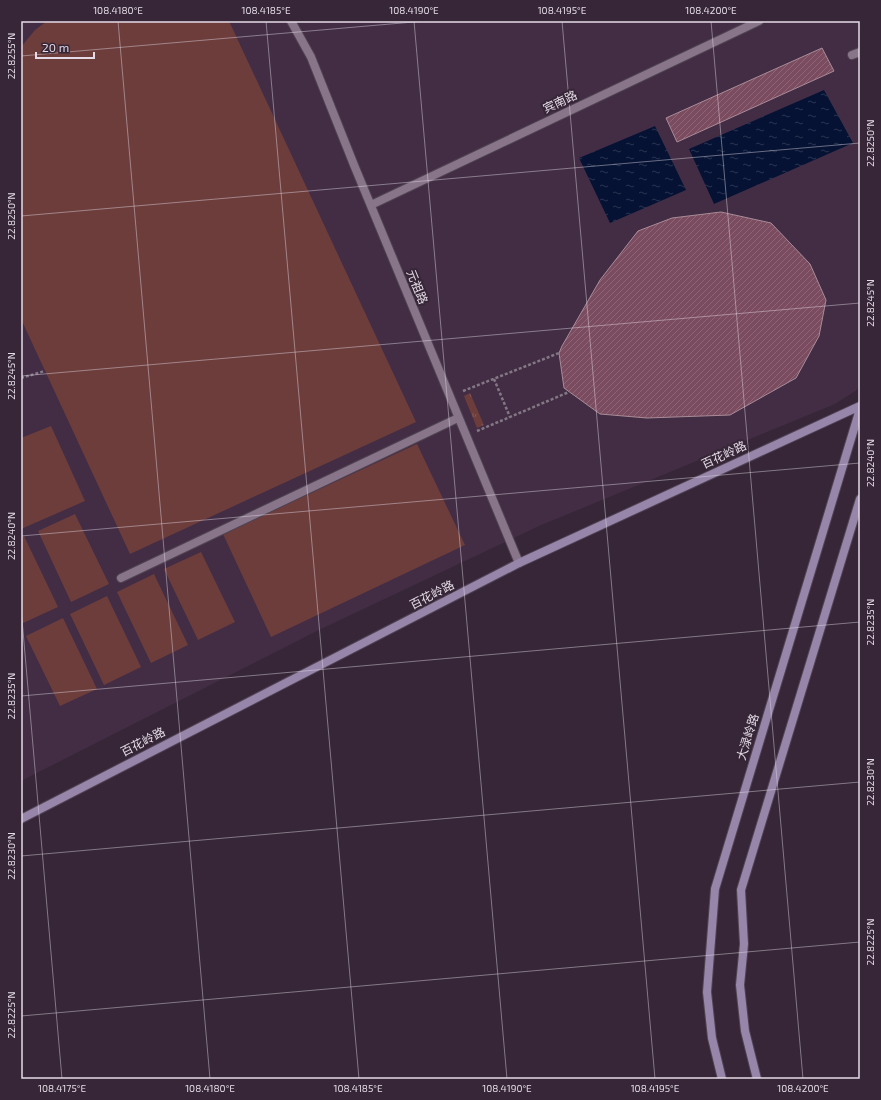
<svg xmlns="http://www.w3.org/2000/svg" width="881" height="1100" viewBox="0 0 881 1100" font-family="'Exo 2','Noto Sans SC',sans-serif">
<style>
.built{fill:#422d45}
.grass{fill:url(#grass-tufts)}
.park{fill:#6d3d3c}
.water{fill:url(#water-ripples)}
.building{fill:url(#building-hatch);stroke:#a98c97}
.lines{fill:none;stroke-linecap:round;stroke-linejoin:round}
.lane-casing{stroke:#514353;stroke-width:10}
.street-casing{stroke:#514353;stroke-width:10}
.secondary-casing{stroke:#514353;stroke-width:10}
.path{stroke:#847785;stroke-width:2.5;stroke-dasharray:3 2;stroke-linecap:butt}
.lane{stroke:#88758a;stroke-width:8}
.street{stroke:#88758a;stroke-width:8}
.secondary{stroke:#9785aa;stroke-width:8}
.ticks{fill:none;stroke:#e5dbe6;stroke-width:1;stroke-opacity:0.45}
.labels{text-anchor:middle;stroke-width:4;stroke-linejoin:round;paint-order:stroke}
.street-label{font-size:12px;fill:#e5dbe6;stroke:#362637}
.neatline{fill:none;stroke:#e5dbe6;stroke-width:1.5}
.ticks-label{font-size:10px;text-anchor:middle;fill:#e5dbe6}
</style>
<defs>
<pattern id="grass-tufts" width="24" height="20" patternUnits="userSpaceOnUse"><rect width="24" height="20" fill="#6d3d3c"/><path d="M3 7l-1-3M5 7V3M7 7l1-3M15 17l-1-3M17 17v-4M19 17l1-3" fill="none" stroke="#825858"/></pattern>
<pattern id="water-ripples" width="26" height="14" patternUnits="userSpaceOnUse"><rect width="26" height="14" fill="#051234"/><path d="M2 4q2-2 4 0t4 0M15 11q2-2 4 0t4 0" fill="none" stroke="#293451"/></pattern>
<pattern id="building-hatch" width="6" height="6" patternUnits="userSpaceOnUse"><rect width="6" height="6" fill="#7b4c60"/><path d="M-1 1l2-2M0 6l6-6M5 7l2-2" fill="none" stroke="#8e6577"/></pattern>
</defs>
<rect width="100%" height="100%" fill="#362637"/>
<path class="built" d="M21 21H860V384L857 390 835 404 539 526 321 629 21 781Z"/>
<path class="grass" d="M470 393 484 425 477 428 464 396Z"/>
<path class="park" d="M47 21H229L416 422 130 554 21 319V47L35 30Z
M51 426 85 501 21 529V438Z
M417 444 465 545 271 637 223 534Z
M75 514 109 584 71 602 38 531Z
M24 536 58 607 21 624V538Z
M201 552 235 622 198 640 164 569Z
M154 574 188 645 151 663 117 592Z
M107 596 141 667 104 685 70 614Z
M63 618 97 689 60 706 26 636Z"/>
<path class="water" d="M824 90 853 143 714 204 689 149Z
M655 126 686 190 610 223 579 158Z"/>
<path class="building" d="M822 48 834 71 677 142 666 118Z
M721 212 771 223 810 264 826 300 819 336 796 378 730 415 647 418 600 414 564 388 559 353 562 346 600 280 638 231 672 218Z"/>
<g class="lines">
<g class="lane-casing">
<path id="lane" d="M291 21 311 57 354 165 519 563
M371 205 759 21
M121 578 458 418"/>
</g>
<g class="street-casing">
<path id="street" d="M852 55 860 52"/>
</g>
<g class="secondary-casing">
<path id="secondary" d="M21 819 519 563 860 406
M722 1079 712 1038 707 992 715 889 860 409
M757 1079 745 1031 740 985 744 944 741 890 860 499"/>
</g>
<path class="path" d="M21 378 45 371
M494 379 510 417
M463 391 559 353
M477 431 569 392"/>
<use href="#lane" class="lane"/>
<use href="#street" class="street"/>
<use href="#secondary" class="secondary"/>
</g>
<path class="ticks" d="M118 21 210 1079M266 21 359 1079M414 21 507 1079M562 21 655 1079M711 21 803 1079M859 21 860 35M21 56 425 21M21 216 860 143M21 376 860 303M21 536 860 463M21 608 62 1079M21 696 860 622M21 856 860 782M21 1016 860 942"/>
<g class="labels">
<g class="street-label">
<text transform="translate(560 102) rotate(-25)" y="4">宾南路</text>
<text transform="translate(417 287) rotate(68)" y="4">元祖路</text>
<text transform="translate(724 455) rotate(-25)" y="4">百花岭路</text>
<text transform="translate(432 595) rotate(-27)" y="4">百花岭路</text>
<text transform="translate(748 737) rotate(-73)" y="4">大渌岭路</text>
<text transform="translate(143 742) rotate(-27)" y="4">百花岭路</text>
</g>
</g>
<rect width="881" height="1100" fill="none" stroke="#362637" stroke-width="44"/>
<path d="M36 52v6h58v-6" fill="none" stroke="#e5dbe6" stroke-width="2"/>
<text x="42" y="52" font-size="12" fill="#e5dbe6" stroke="#362637" stroke-width="3" paint-order="stroke">20 m</text>
<rect x="22" y="22" width="837" height="1056" class="neatline"/>
<g class="ticks-label">
<text x="118" y="14">108.4180°E</text>
<text x="266" y="14">108.4185°E</text>
<text x="414" y="14">108.4190°E</text>
<text x="562" y="14">108.4195°E</text>
<text x="711" y="14">108.4200°E</text>
<text transform="translate(11 56) rotate(-90)" y="4">22.8255°N</text>
<text transform="translate(870 143) rotate(-90)" y="4">22.8250°N</text>
<text transform="translate(11 216) rotate(-90)" y="4">22.8250°N</text>
<text transform="translate(870 303) rotate(-90)" y="4">22.8245°N</text>
<text transform="translate(11 376) rotate(-90)" y="4">22.8245°N</text>
<text transform="translate(870 463) rotate(-90)" y="4">22.8240°N</text>
<text transform="translate(11 536) rotate(-90)" y="4">22.8240°N</text>
<text transform="translate(870 622) rotate(-90)" y="4">22.8235°N</text>
<text transform="translate(11 696) rotate(-90)" y="4">22.8235°N</text>
<text transform="translate(870 782) rotate(-90)" y="4">22.8230°N</text>
<text transform="translate(11 856) rotate(-90)" y="4">22.8230°N</text>
<text transform="translate(870 942) rotate(-90)" y="4">22.8225°N</text>
<text transform="translate(11 1015) rotate(-90)" y="4">22.8225°N</text>
<text x="62" y="1092">108.4175°E</text>
<text x="210" y="1092">108.4180°E</text>
<text x="358" y="1092">108.4185°E</text>
<text x="507" y="1092">108.4190°E</text>
<text x="655" y="1092">108.4195°E</text>
<text x="803" y="1092">108.4200°E</text>
</g>
</svg>
